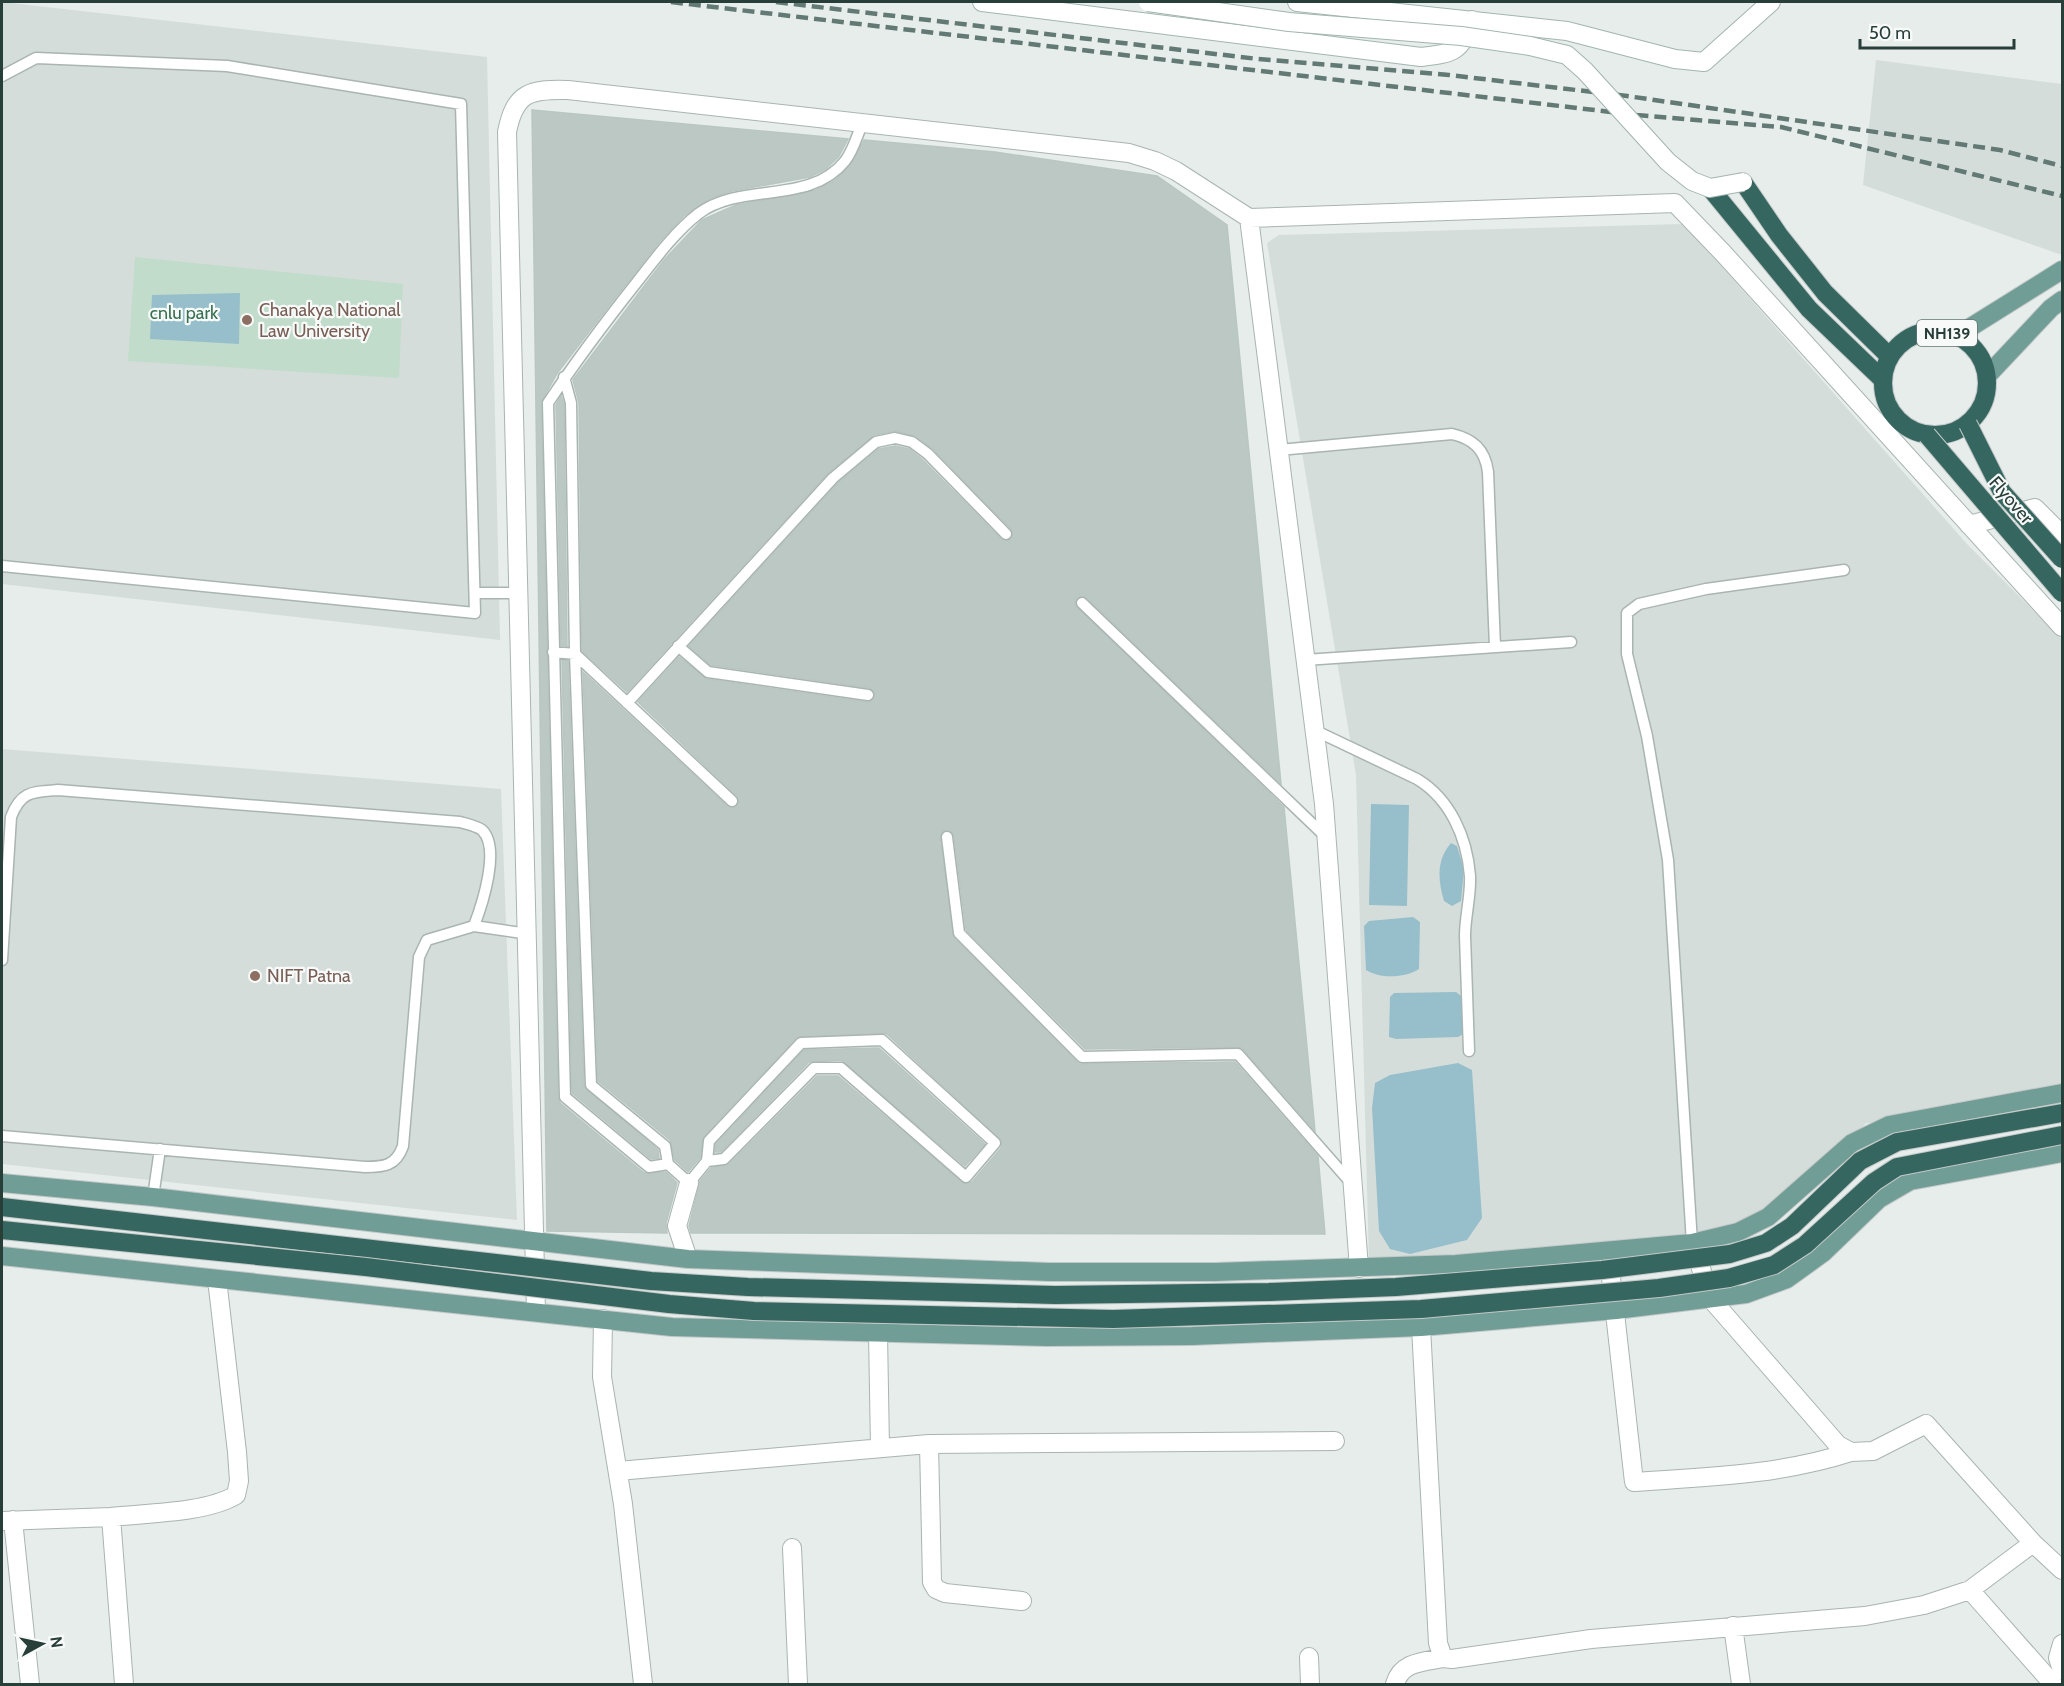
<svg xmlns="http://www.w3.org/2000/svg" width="2064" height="1686" viewBox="0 0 2064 1686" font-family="Cabin,sans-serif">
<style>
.built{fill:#d5ddda}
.green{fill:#c2dccb}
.water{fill:#96bfcb}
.building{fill:#bcc8c4;stroke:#b9c6c2;stroke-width:1.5}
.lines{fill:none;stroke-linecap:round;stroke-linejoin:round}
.lane-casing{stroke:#a9b5b2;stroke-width:13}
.street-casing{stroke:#a9b5b2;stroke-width:20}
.secondary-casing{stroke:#a3b5b0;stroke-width:20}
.primary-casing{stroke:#c3c9c8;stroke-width:20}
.highway-casing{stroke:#c3c9c8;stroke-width:20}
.lane{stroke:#fff;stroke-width:10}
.street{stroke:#fff;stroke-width:18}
.secondary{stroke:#fff;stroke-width:18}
.primary{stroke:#709d95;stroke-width:18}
.highway{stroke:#366660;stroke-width:18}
.rail{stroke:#627974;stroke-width:4.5;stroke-dasharray:12 6;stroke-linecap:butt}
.secondary-bridge-casing{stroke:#a3b5b0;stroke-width:20;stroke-linecap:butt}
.highway-bridge-casing{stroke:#c3c9c8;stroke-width:20;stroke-linecap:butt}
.secondary-bridge{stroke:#fff;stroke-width:18}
.highway-bridge{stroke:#366660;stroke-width:18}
.education-dot{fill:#8d6e63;stroke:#f7faf9;stroke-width:2}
.labels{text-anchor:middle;stroke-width:4.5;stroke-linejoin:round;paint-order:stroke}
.shield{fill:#f7faf9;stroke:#657673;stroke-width:1.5}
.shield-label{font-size:16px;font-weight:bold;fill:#273e39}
.education-label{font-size:18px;fill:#785e54;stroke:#f7faf9;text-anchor:start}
.park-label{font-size:18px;fill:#367050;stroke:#f7faf9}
.street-label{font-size:18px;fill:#273e39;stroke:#f7faf9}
</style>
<rect width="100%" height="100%" fill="#e6edeb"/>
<path class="built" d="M2 2 487 57 500 640 2 584Z
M1876 60 2062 84V255L1863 185Z
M1684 224 1967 544 2062 639V1085L1992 1114 1866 1123 1838 1153 1759 1217 1655 1253 1369 1262 1356 775 1267 243 1279 235Z
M2 749 501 789 517 1220 2 1164Z"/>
<path class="green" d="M135 257 403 284 399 378 128 361Z"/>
<path class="water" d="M240 293 239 344 150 339 152 295Z
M1371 804 1409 805 1407 906 1369 905Z
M1451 843 1457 846 1464 869 1461 901 1452 906 1444 901C1438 881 1436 860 1451 843Z
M1413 917 1420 922 1419 969C1405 978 1380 979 1366 970L1364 926 1369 921Z
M1456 992 1466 1000 1467 1032 1458 1037 1396 1039 1389 1037 1390 997 1394 993Z
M1458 1063 1472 1070 1482 1218 1467 1240 1410 1254 1390 1249 1379 1231 1372 1108 1375 1083 1390 1075Z"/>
<path class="building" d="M532 110 848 139 839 156 826 169 810 177 732 191 711 198 684 216 660 241 608 307 558 372 541 402 558 1098 560 1103 644 1173 666 1172 677 1183 666 1223 667 1233 547 1231Z
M864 140 995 152 1157 176 1227 225 1281 784 1087 598 1079 596 1075 605 1284 807 1315 1131 1241 1047 1085 1049 966 930 954 836 950 830H945L940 838 954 938 1079 1064 1235 1062 1318 1156 1325 1234 691 1233 689 1226 700 1181 711 1168 729 1164 817 1076H838L964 1184 972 1182 1001 1148 1002 1141 887 1034 882 1033 796 1038 704 1136 700 1158 688 1172 675 1160 670 1140 598 1081 583 672 727 806 735 808 739 802 737 796 638 702 679 657 707 679 867 702 873 700 875 693 869 688 711 665 689 646 838 483 879 449 895 446 909 449 923 460 1001 539 1008 541 1013 535 1011 529 933 449 916 436 896 431 874 435 828 473 627 692 582 651 579 403 573 380 664 260 702 220 736 205 816 190 834 181 850 166Z
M561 396 564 404 567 646 561 645 556 405Z
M562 660 568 661 584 1086 658 1150 659 1158 651 1159 572 1093Z
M879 1048 985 1144 965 1166 841 1060 809 1062 721 1152H715L716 1144 804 1050Z"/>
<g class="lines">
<g class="lane-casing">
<path id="lane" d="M2 76 36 58 227 66 461 104 475 613 2 566
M564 377 571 403 575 654 591 1085 665 1146 668 1164 689 1183 707 1161 709 1141 801 1043 882 1040 995 1143 966 1177 841 1068H814L724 1159 707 1161
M1279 450 1452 434C1473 439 1485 449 1488 472L1495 647
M475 593H517
M1082 603 1326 837
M678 646 708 672 868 695
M553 652 575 654 732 801
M1305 660 1571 642
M627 703 833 478 876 442 895 438 912 442 928 454 1006 534
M1314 730 1417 779C1450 799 1467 837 1470 876 1471 896 1465 916 1465 936 1466 974 1468 1013 1469 1051
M947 837 959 933 1082 1057 1238 1054 1352 1184
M474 926 529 934
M2 960 11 817C21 791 32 792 58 790L460 822C467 824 477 826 482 830 501 848 482 905 474 926L427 940 419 957 403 1146C396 1166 384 1167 365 1167L2 1136
M668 1164 649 1167 565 1097 548 403C576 361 606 321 637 282 655 259 675 232 698 214 741 181 809 206 845 161 853 151 857 136 862 124
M153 1197 160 1149
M1692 1243 1668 860 1647 736 1627 654V613L1639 604 1706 589 1844 570"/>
</g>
<g class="street-casing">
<path id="street" d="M1249 218 1324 804 1359 1268
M1969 525 2035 508 2062 535
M1693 1244 1711 1299 1838 1445 1851 1452 1873 1451 1926 1424 2033 1543
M1608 1251 1634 1482C1707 1477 1780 1475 1851 1452
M688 1259 677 1226 689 1183
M536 1312 507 132C515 92 530 89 568 90L1129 153 1155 161 1176 171 1249 218 1675 203 1723 253 2062 627
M603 1319 602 1377 623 1504 643 1684
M1421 1327 1438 1643 1443 1658 1452 1659 1591 1639 1865 1616 1924 1605 1970 1590 2033 1543 2062 1570
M878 1333 880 1448
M618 1471 929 1444
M13 1520 30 1684
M2 1521 111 1517
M792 1548 798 1684
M1970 1590 2053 1684
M1022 1601 945 1593 936 1589 932 1582 929 1444 1335 1441
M1733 1626 1741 1684
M2062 1644 2058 1658 2062 1670
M1309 1657 1310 1684
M124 1684 111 1517C147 1513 206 1513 236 1495L239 1481 237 1452 217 1279
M1395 1684C1401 1662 1422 1662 1443 1658"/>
</g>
<g class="secondary-casing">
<path id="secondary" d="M982 2 1421 57C1455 53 1460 52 1472 20
M1297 2 1567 31 1675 59 1704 62 1771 2"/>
</g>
<g class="primary-casing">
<path id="primary" d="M1958 335 2062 270
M1987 376 2051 308 2062 300
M2 1183 153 1197 688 1259 1049 1272H1215L1456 1264 1692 1243 1738 1232 1768 1217 1852 1143 1889 1125 2062 1093
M2 1256 672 1327 1047 1337 1192 1336 1421 1327 1616 1310 1746 1294 1787 1279 1823 1253 1879 1199 1910 1181 2062 1153"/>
</g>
<g class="highway-casing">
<path id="highway" d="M1743 182 1779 235 1825 293 1889 356
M1710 188 1809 309 1882 379
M1883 383a52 52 0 1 1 104 0a52 52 0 1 1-104 0Z
M2 1207 487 1262"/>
</g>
<use href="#lane" class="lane"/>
<use href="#street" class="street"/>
<use href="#secondary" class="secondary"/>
<use href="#primary" class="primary"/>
<use href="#highway" class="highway"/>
<path class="rail" d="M671 2 1637 115 1781 127 2062 196
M776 2 1258 59 1449 75 1627 96 2000 150 2062 166"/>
<g class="secondary-bridge-casing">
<path id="secondary-bridge" d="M1148 2 1289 22 1461 36 1530 46 1567 55 1585 71 1668 162 1692 181 1710 188 1743 182"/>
</g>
<g class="highway-bridge-casing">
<path id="highway-bridge" d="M1968 424 2002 492 2062 559
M1927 435 2062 593
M2 1230 366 1267 669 1304 754 1311 1113 1319 1421 1309 1659 1288 1729 1278 1774 1265 1805 1245 1874 1182 1897 1167 2062 1135
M487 1262 651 1281 748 1287 1055 1295 1269 1292 1396 1287 1602 1270 1730 1254 1766 1243 1792 1226 1860 1161 1897 1142 2062 1113"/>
</g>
<use href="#secondary-bridge" class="secondary-bridge"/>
<use href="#highway-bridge" class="highway-bridge"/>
</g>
<g class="education-dot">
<circle cx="247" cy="320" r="6"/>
<circle cx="255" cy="976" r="6"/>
</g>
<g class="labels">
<rect class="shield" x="1917" y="320" width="60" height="26" rx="4.5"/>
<g class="shield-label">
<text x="1947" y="339">NH139</text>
</g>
<g class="education-label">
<text x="259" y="316">Chanakya National<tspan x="259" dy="21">Law University</tspan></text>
<text x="267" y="982">NIFT Patna</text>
</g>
<g class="park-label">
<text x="184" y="319">cnlu park</text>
</g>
<g class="street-label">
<text transform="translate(2011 500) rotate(49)" y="6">Flyover</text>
</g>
</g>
<rect width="2064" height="1686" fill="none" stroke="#273e39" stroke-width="6"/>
<g transform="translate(42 1644) rotate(82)" stroke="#f7faf9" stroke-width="4.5" paint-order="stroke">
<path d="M0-4.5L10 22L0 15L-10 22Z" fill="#273e39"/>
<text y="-9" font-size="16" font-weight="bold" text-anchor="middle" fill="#273e39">N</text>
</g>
<path d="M1860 39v9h154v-9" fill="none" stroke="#273e39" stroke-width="3"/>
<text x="1869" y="39" font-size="18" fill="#273e39" stroke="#f7faf9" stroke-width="4.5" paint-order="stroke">50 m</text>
</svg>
